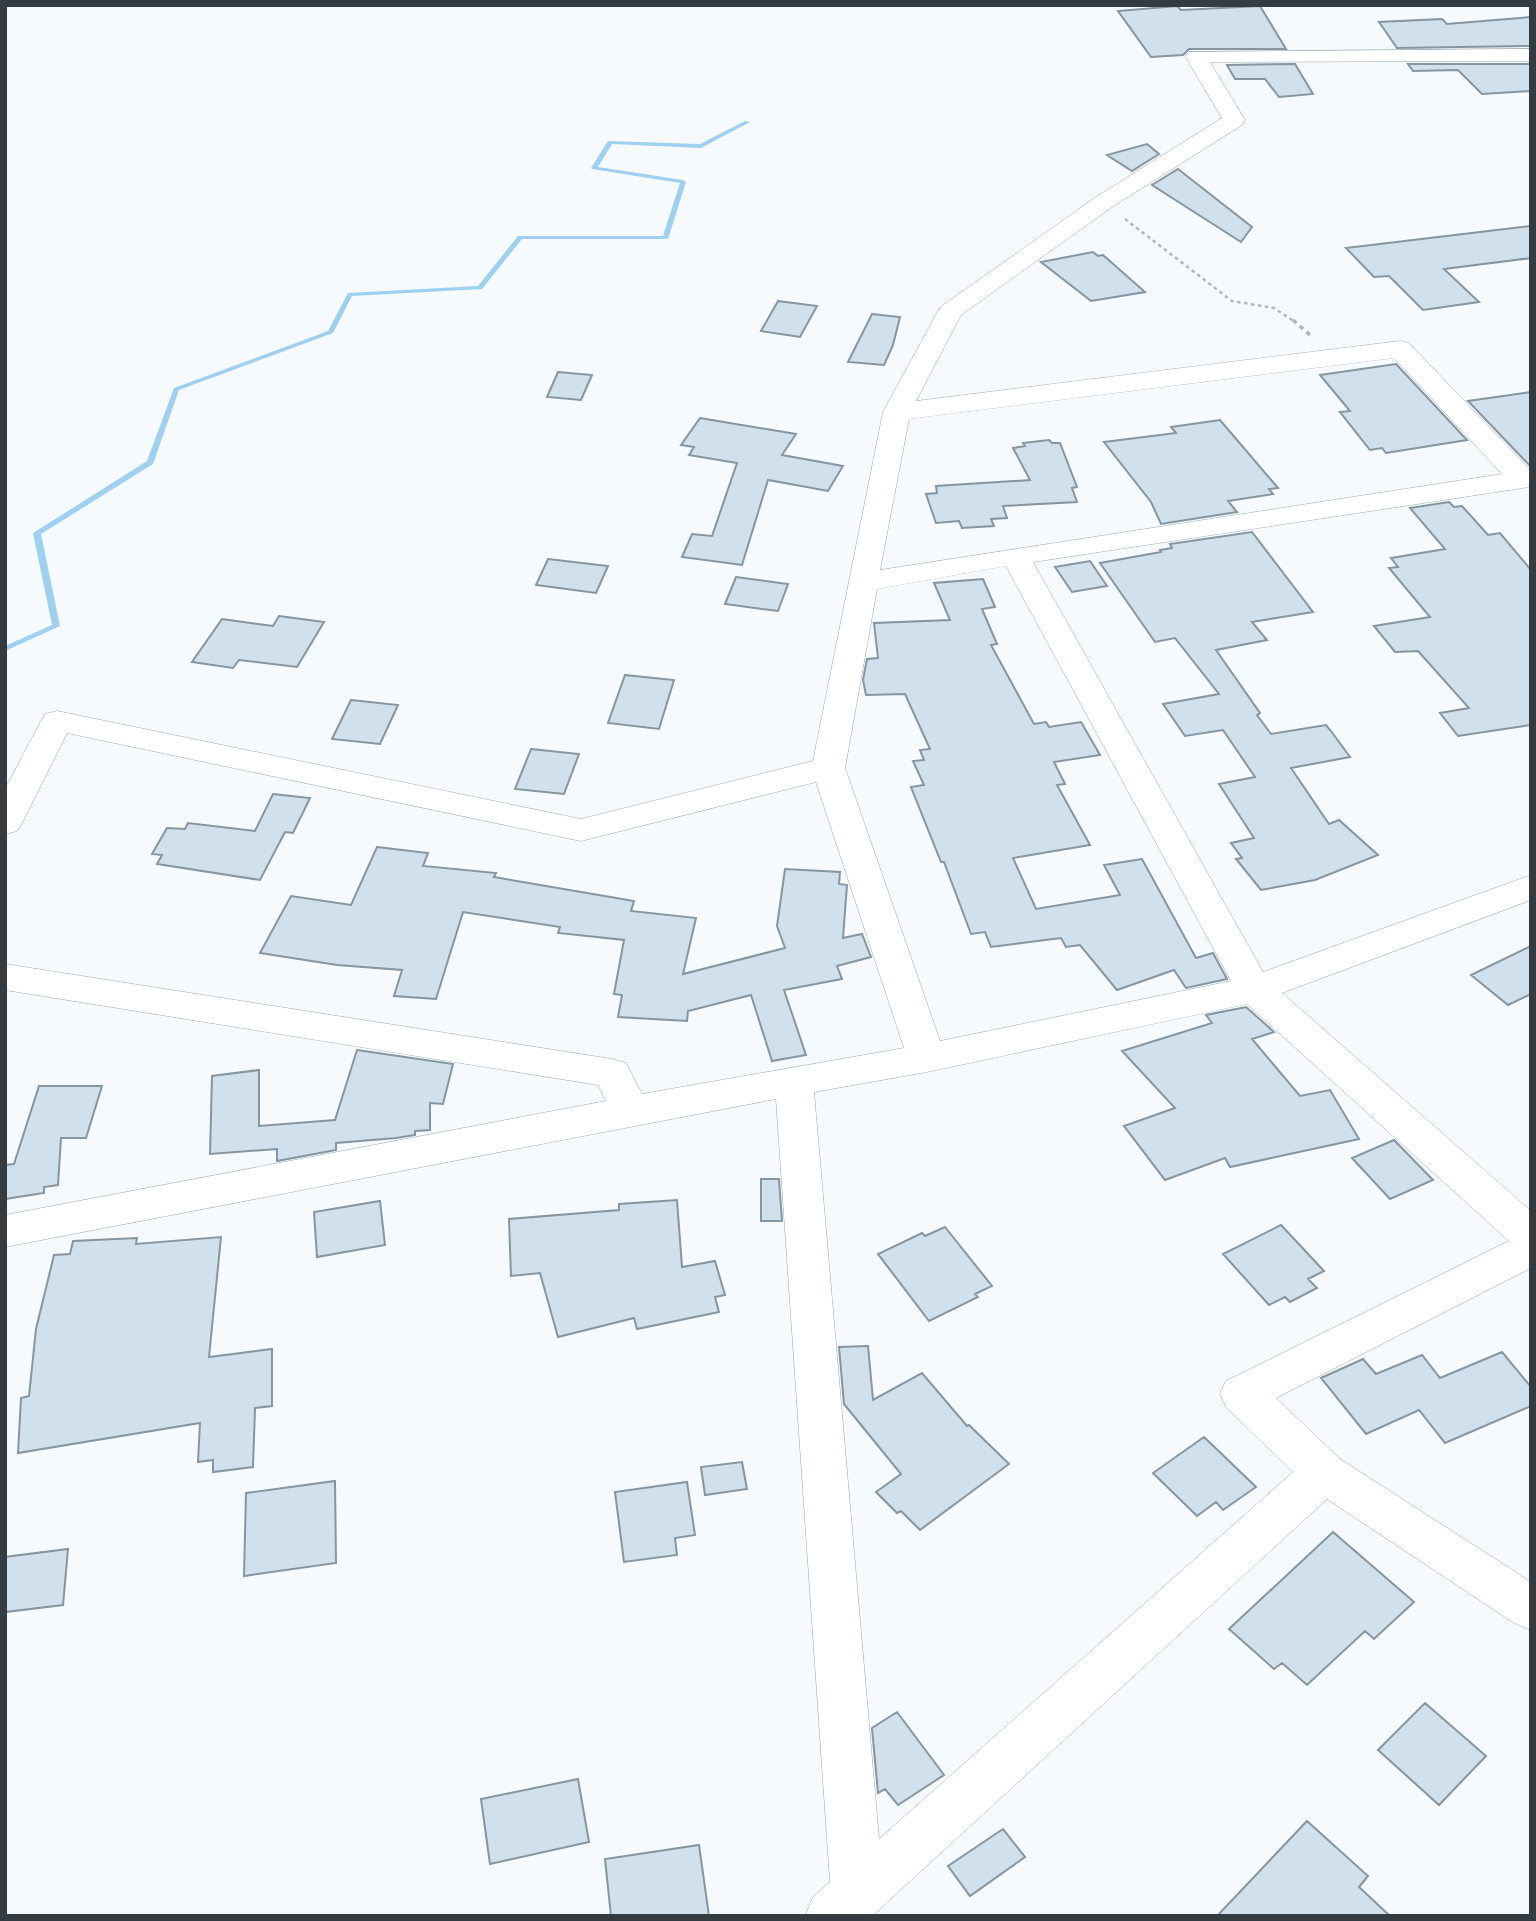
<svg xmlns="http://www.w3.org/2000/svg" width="1536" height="1921" viewBox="0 0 1536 1921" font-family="Mulish,sans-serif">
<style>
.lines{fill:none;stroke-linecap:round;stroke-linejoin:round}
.stream{fill:#9ed0f1;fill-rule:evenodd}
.building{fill:#d0e1ed;stroke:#8595a1;stroke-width:2}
.minor-casing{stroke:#98a8b4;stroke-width:1}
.path-far1{stroke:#b0b6b9;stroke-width:2.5;stroke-dasharray:3.5 3.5;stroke-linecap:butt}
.path{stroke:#b0b6b9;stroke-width:3.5;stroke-dasharray:4.5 4.5;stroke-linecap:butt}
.minor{fill:#fff;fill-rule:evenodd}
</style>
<rect width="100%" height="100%" fill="#f6fafc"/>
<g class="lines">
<path class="stream" d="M745 121 750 122 701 148 612 144 598 167 683 180 686 182 668 239H522L482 289 352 296 333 333 179 390 153 464 41 534 60 626 5 651V646L52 625 33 533 147 461 174 388 328 331 348 293 478 286 518 236H663L680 183 592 169 591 168 608 141 700 144Z"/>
</g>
<path class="building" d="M1177 6 1181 10 1260 6 1286 49H1189L1183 55 1151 57 1118 11Z
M1531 17V46L1397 48 1379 22 1442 19 1447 24Z
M1295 64 1313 94 1279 97 1265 79H1235L1227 65Z
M1408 64H1531V91L1482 94 1458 70 1413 71Z
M1147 144 1159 154 1132 171 1107 155Z
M1178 169 1252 227 1241 242 1152 185Z
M1531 226V258L1444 269 1479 302 1423 310 1389 276 1374 277 1346 248Z
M1093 252 1098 256 1103 255 1145 292 1091 301 1041 262Z
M778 301 817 306 800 337 761 331Z
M872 314 900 317 893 345 884 365 848 362Z
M1396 364 1467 440 1386 453 1382 448 1370 450 1340 412 1350 411 1320 375Z
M558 372 592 375 581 400 547 397Z
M1531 392V467L1468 401Z
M700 418 796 434 782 455 843 466 828 491 768 480 742 565 682 557 692 534 712 536 737 463 689 455 694 447 681 445Z
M1220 420 1278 488 1269 489 1273 494 1228 501 1237 512 1161 524 1151 502 1104 442 1176 433 1171 427Z
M1049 440 1052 443H1060L1077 487 1072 488 1077 502 1003 506 1007 518 991 519 994 526 962 528 959 521 936 523 926 494 937 493 936 486 1030 480 1013 448 1025 446 1023 443Z
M1449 502 1454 507 1462 506 1488 535 1500 533 1531 570V725L1458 736 1440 713 1469 708 1418 651 1395 652 1374 626 1430 617 1389 568 1398 567 1391 558 1445 549 1410 508Z
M1252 532 1313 612 1252 622 1267 640 1216 650 1260 713 1257 715 1271 734 1326 725 1331 731 1350 757 1291 768 1329 824 1339 820 1378 855 1315 880 1261 890 1236 859 1242 858 1231 843 1254 838 1219 784 1255 777 1223 730 1185 736 1163 704 1219 694 1175 638 1155 642 1100 563 1161 552 1160 550 1172 548 1170 544Z
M548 559 608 566 596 593 536 585Z
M1090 561 1107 586 1072 592 1055 567Z
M736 577 788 584 778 611 725 604Z
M983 579 995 607 982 609 997 644 991 645 1034 724 1046 722 1049 727 1081 722 1100 755 1054 762 1065 784 1057 785 1090 845 1013 858 1036 909 1120 895 1104 865 1142 859 1196 958 1213 953 1227 979 1186 988 1174 970 1117 990 1080 945 1066 947 1061 938 991 947 985 932 971 934 944 862H941L911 787 924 785 913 761 924 760 920 750 930 749 905 694 866 695 863 680 867 659 878 658 874 623 950 620 934 583Z
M279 616 324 622 297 667 239 660 233 668 192 662 222 619 273 626Z
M625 675 674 680 659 729 608 723Z
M351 700 398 705 380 744 332 739Z
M531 749 579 754 564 794 515 789Z
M273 794 310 798 293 833 285 832 260 880 157 864 162 855 152 854 167 828 185 829 188 823 255 831Z
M377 847 428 853 423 866 496 873 494 877 634 901 631 911 696 918 683 974 785 948 777 926 785 869 840 872 839 884 847 885 843 938 862 934 871 957 837 966 842 979 784 990 806 1055 772 1061 751 995 688 1011 687 1021 618 1017 622 995 614 994 624 940 558 933 560 927 463 912 436 999 394 996 402 970 337 965 260 953 291 896 351 905Z
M1531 946V994L1508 1005 1471 975Z
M1246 1007 1274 1032 1252 1039 1300 1096 1330 1090 1359 1139 1230 1167 1225 1158 1165 1180 1124 1126 1175 1108 1122 1051 1212 1023 1206 1015Z
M357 1050 453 1064 443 1104 430 1103V1130L415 1131V1135L396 1138 336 1143V1150L277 1161V1149L210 1154 212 1076 259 1070V1126L335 1120Z
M39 1086H102L86 1138H61L58 1185 44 1187V1193L5 1199V1165L14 1164Z
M1394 1140 1433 1180 1390 1199 1352 1158Z
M761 1179H779L782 1221H761Z
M677 1200 682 1267 715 1261 725 1295 715 1297 719 1312 637 1329 634 1318 558 1337 540 1273 511 1276 509 1219 619 1210V1204Z
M380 1201 385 1245 317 1257 314 1212Z
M1281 1225 1324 1271 1308 1279 1317 1288 1290 1302 1285 1297 1269 1305 1223 1254Z
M945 1227 992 1286 975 1294 978 1297 929 1321 878 1254 922 1233 925 1236Z
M221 1237 209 1357 272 1349V1406L255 1408 253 1467 213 1472V1460L198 1462 200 1423 18 1453 21 1398 29 1396 36 1329 54 1255 70 1254 73 1241 137 1238 136 1244Z
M868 1346 873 1400 922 1373 967 1426 969 1425 1009 1464 920 1530 901 1511 897 1513 876 1492 901 1474 844 1404 839 1347Z
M1502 1352 1531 1387V1406L1445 1443 1419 1410 1366 1434 1321 1378 1363 1359 1376 1374 1422 1355 1440 1378Z
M1204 1437 1256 1487 1223 1510 1216 1502 1197 1516 1153 1473Z
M742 1462 747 1489 705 1495 701 1467Z
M335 1481 336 1563 244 1576 246 1493Z
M687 1482 695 1535 675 1538 677 1555 624 1562 615 1492Z
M1333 1532 1414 1602 1374 1639 1365 1631 1307 1685 1282 1663 1274 1669 1229 1629Z
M68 1549 63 1605 5 1612V1557Z
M1425 1703 1486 1756 1439 1805 1378 1750Z
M897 1712 944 1775 898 1805 885 1789 878 1793 872 1728Z
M578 1779 589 1842 490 1864 481 1799Z
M1307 1821 1368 1876 1359 1887 1390 1916H1217Z
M1003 1829 1025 1857 970 1896 948 1866Z
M699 1845 709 1916H611L605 1859Z"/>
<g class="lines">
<g class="minor-casing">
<path id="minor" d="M1531 49V61L1210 62 1245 120 1242 125 1112 207 961 315 916 401 1400 341 1409 343 1531 471V486L1523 488 1033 562 1263 972 1531 875V900L1282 993 1531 1211V1268L1276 1398 1340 1459 1531 1582V1630L1514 1623 1327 1499 872 1916H805L813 1897 830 1882 776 1099 5 1247V1215L606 1101 598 1085 5 990V964L612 1059 626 1063 642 1094 904 1048 816 782 581 841 67 733 22 823 17 831 5 834V789L41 721 45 714 57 711 581 819 813 761 883 412 938 311 942 306 1096 197 1222 118 1185 56 1189 52ZM1394 358 1502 474 880 570 909 419ZM1006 566 1231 981 940 1041 845 768 877 589ZM1247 1004 1509 1241 1226 1381 1220 1394 1226 1407 1293 1472 879 1839 814 1092 927 1072Z"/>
</g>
<path class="path-far1" d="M1125 219 1232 301 1274 308 1295 322"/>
<path class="path" d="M1293 320 1310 335"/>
<use href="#minor" class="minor"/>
</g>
<rect width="1536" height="1921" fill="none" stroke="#353c41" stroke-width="14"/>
</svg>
